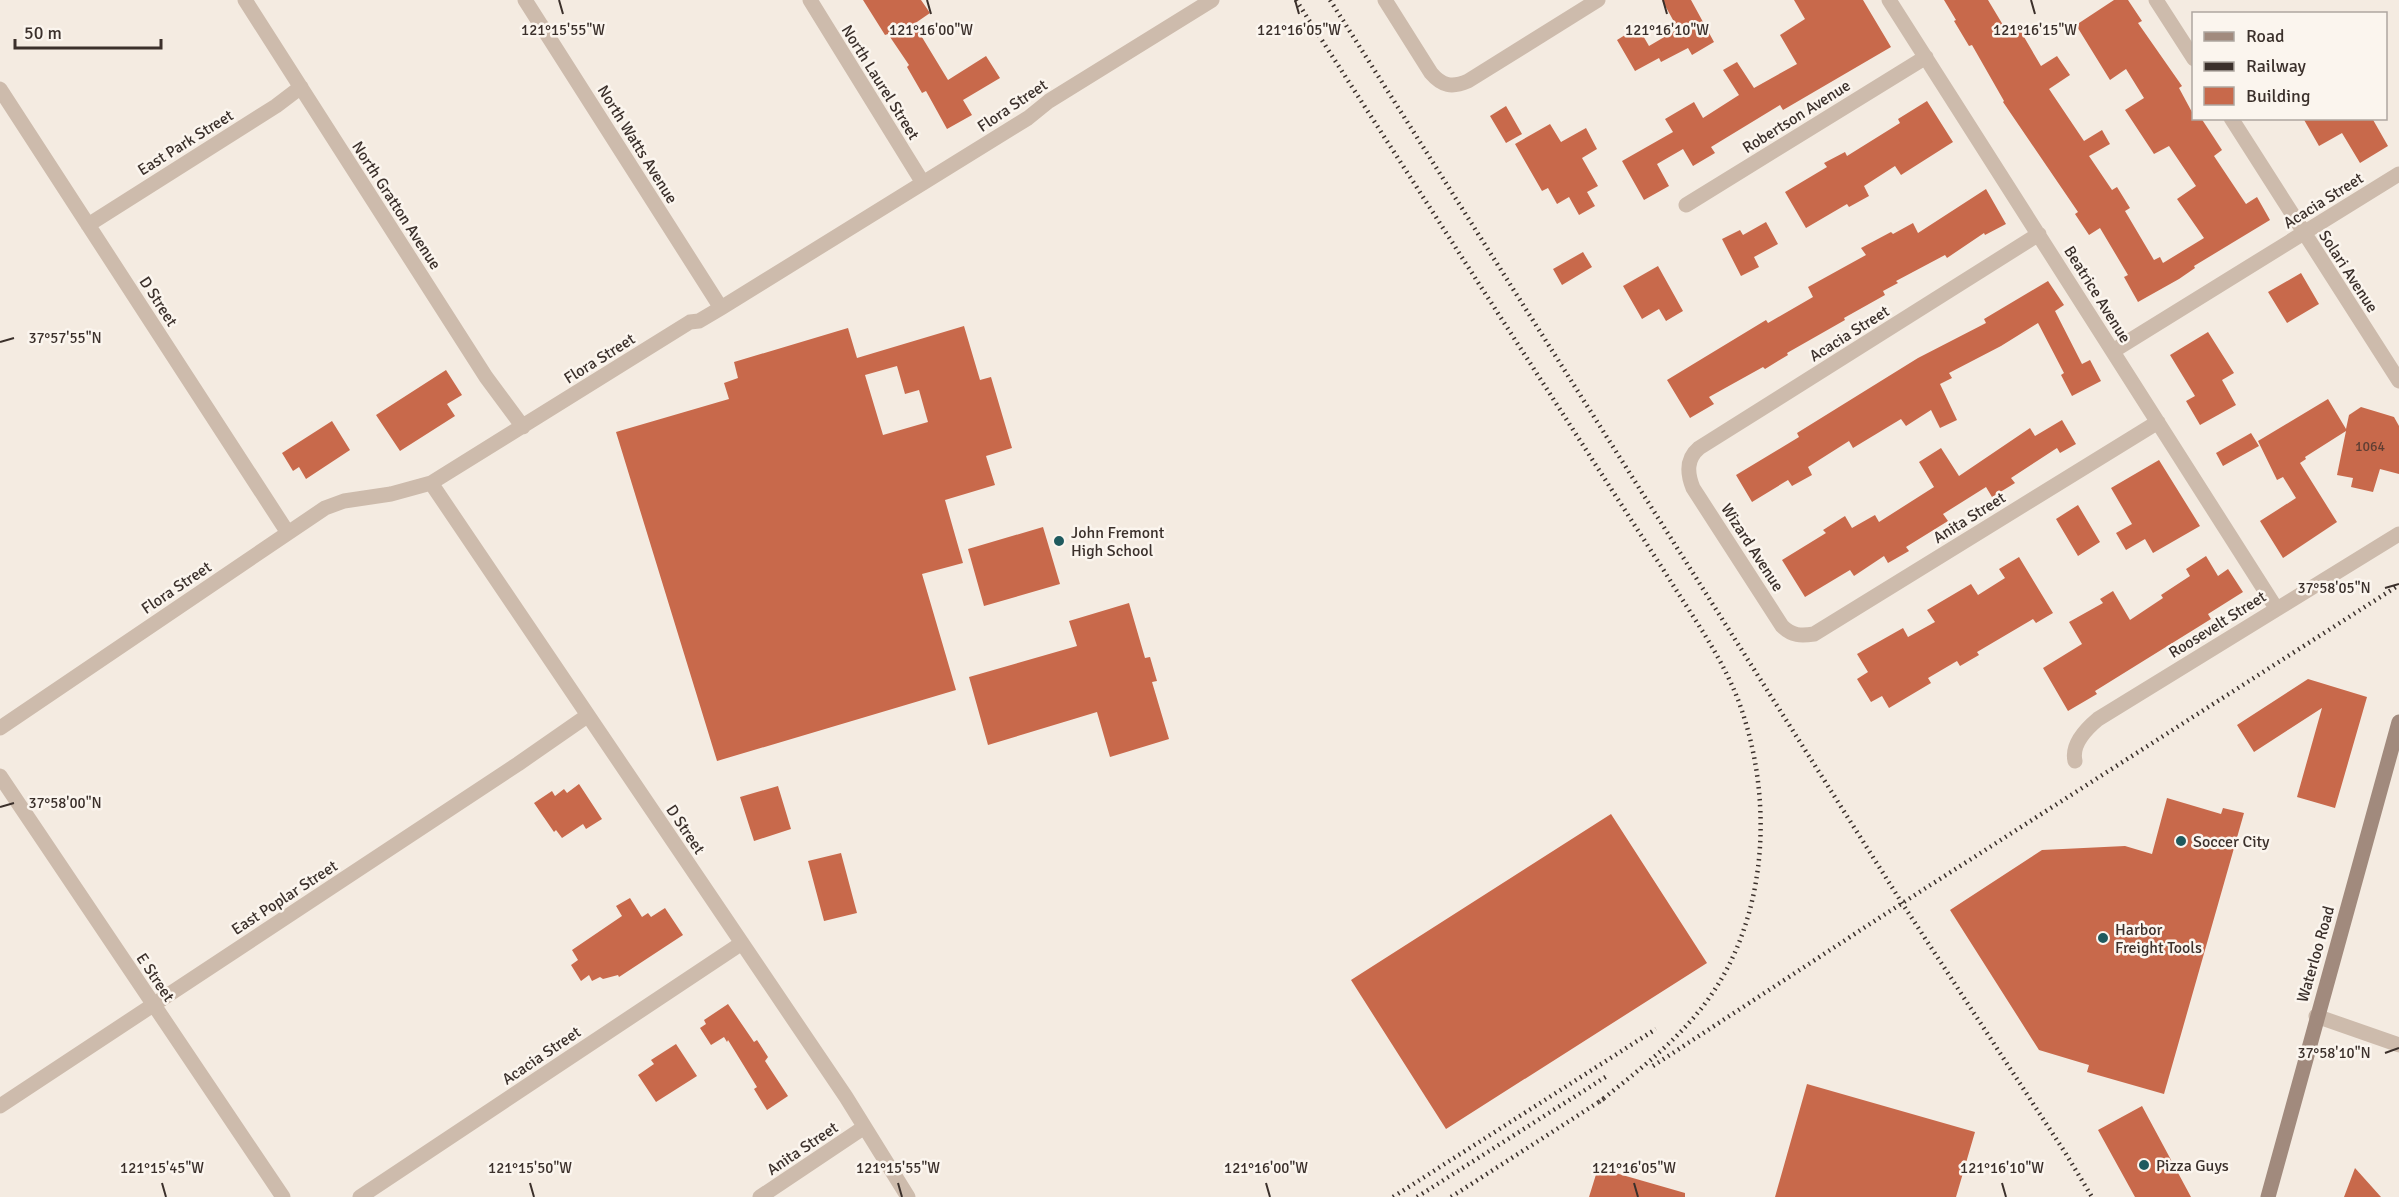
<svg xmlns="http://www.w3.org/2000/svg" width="2399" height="1197" viewBox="0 0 2399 1197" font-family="Signika,sans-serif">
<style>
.building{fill:#c8694b;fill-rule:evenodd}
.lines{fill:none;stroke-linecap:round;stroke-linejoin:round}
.street{stroke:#cdbbac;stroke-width:15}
.secondary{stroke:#a18a7d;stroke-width:15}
.rail{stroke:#3b302b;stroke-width:4.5;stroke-dasharray:1.5 4.5;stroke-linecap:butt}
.ticks{fill:none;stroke:#3b302b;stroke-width:2}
.poi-dot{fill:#1f5a5e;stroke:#fbf5ee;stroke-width:2}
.labels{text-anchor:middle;stroke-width:5;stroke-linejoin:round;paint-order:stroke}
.number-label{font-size:14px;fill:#5e3e33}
.street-label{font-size:16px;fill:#3b302b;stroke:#fbf5ee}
.poi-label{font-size:16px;fill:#3b302b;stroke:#fbf5ee;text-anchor:start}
.ticks-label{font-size:15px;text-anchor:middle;fill:#3b302b;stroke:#fbf5ee;stroke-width:5;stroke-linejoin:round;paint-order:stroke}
</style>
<rect width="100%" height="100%" fill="#f4ebe1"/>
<path class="building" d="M863 0H921L930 13 914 24 948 80 986 56 1000 78 963 100 972 115 947 129 926 91 922 93 907 67 909 65 888 34 885 35Z
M1662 0H1691L1714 42 1692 55 1688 48 1661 62 1659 58 1635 71 1617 40 1638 27 1649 46 1678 29Z
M1794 0H1863L1891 47 1783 110 1780 105 1711 147 1715 153 1693 166 1683 149 1657 164 1669 186 1644 200 1622 161 1673 132 1665 119 1694 102 1703 118 1739 95 1723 70 1737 62 1754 88 1797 64 1780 35 1805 19Z
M1944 0H1988L2006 30 2017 25 2041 66 2057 56 2070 75 2049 89 2084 141 2102 130 2110 144 2089 156 2112 190 2117 187 2130 208 2125 211 2154 260 2160 257 2163 263 2204 238 2177 199 2196 186 2169 146 2154 154 2125 110 2144 98 2126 69 2110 80 2076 25 2114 0H2128L2142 21 2138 23 2182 86 2179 88 2193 114V118H2201L2222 150 2214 156 2246 204 2257 197 2270 220 2194 266 2195 268 2179 279 2138 302 2124 277 2128 275 2100 228 2089 235 2075 214 2078 212 2003 102 2004 101 1972 45 1969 46 1954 21 1956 20Z
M1927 101 1953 142 1901 175 1895 166 1864 186 1869 196 1849 207 1847 204 1806 228 1785 192 1827 167 1824 163 1845 152 1847 156 1900 123 1898 119Z
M1506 106 1522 134 1506 143 1490 116Z
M2303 118H2372L2388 146 2360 163 2342 133 2319 146Z
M1550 124 1561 142 1586 128 1597 149 1582 158 1598 186 1587 192 1595 206 1579 215 1569 197 1557 204 1548 188 1542 191 1515 144Z
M1986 189 2006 224 1985 235 1984 233 1947 258 1945 255 1896 281 1898 283 1883 291 1885 295 1844 318 1845 320 1787 353 1788 355 1765 369 1763 367 1709 397 1714 404 1690 418 1667 380 1766 320 1768 323 1813 297 1808 287 1866 255 1861 248 1891 232 1893 234 1913 223 1918 233Z
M1766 222 1778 244 1754 257 1759 267 1741 276 1722 239 1740 230 1743 235Z
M1583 252 1592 267 1562 285 1553 269Z
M1658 266 1683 311 1666 321 1659 309 1642 319 1623 286Z
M2301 273 2319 304 2287 323 2268 292Z
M2048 281 2064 305 2055 311 2082 364 2090 360 2101 381 2072 396 2061 375 2064 373 2038 323 2001 346 1949 373 1952 378 1940 384 1957 420 1940 428 1931 410 1906 426 1901 419 1853 448 1849 441 1808 467 1812 475 1792 486 1788 480 1752 502 1736 475 1799 437 1797 433 1918 358 1986 323 1984 319Z
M964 326 980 380 991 377 1012 448 986 456 995 485 945 500 963 563 922 574 956 690 717 761 616 432 729 399 724 383 738 378 734 362 848 328 857 358ZM897 366 905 394 919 390 928 422 883 435 865 375Z
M2208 332 2234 373 2222 380 2236 405 2200 425 2186 401 2195 396 2170 355Z
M446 370 462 395 447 404 455 416 400 451 376 415Z
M2328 399 2346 429 2349 415 2361 407 2394 417 2399 426V474L2380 469 2373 492 2351 487 2353 478 2337 475 2346 431 2305 457 2306 459 2300 463 2337 522 2283 558 2260 521 2296 498 2283 477 2277 480 2258 441Z
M2062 420 2076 444 2060 453 2057 448 2011 478 2015 483 1992 497 1986 487 1943 514 1948 521 1906 547 1909 551 1888 563 1884 556 1854 576 1850 570 1805 597 1782 560 1826 533 1823 530 1845 516 1852 528 1875 515 1879 522 1934 487 1919 462 1941 448 1959 476 2030 428 2035 436Z
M332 421 350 450 306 479 299 467 293 471 282 453Z
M2251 433 2259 446 2223 466 2216 453Z
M2159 460 2200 526 2153 553 2145 539 2126 550 2116 533 2132 524 2111 488Z
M2078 505 2100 542 2078 556 2056 519Z
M1043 527 1060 584 984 606 968 549Z
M2206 556 2218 576 2228 569 2243 592 2208 614 2211 619 2095 691 2097 694 2068 711 2043 668 2082 644 2069 622 2103 603 2100 599 2113 591 2130 620 2163 598 2161 595 2190 576 2186 569Z
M2019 557 2053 613 2036 623 2033 619 1977 652 1979 655 1960 666 1957 661 1928 678 1931 683 1889 708 1882 696 1871 702 1857 679 1868 672 1857 654 1903 628 1908 637 1935 622 1927 610 1971 584 1978 595 2005 578 1999 569Z
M1129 603 1145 658 1150 657 1157 681 1152 682 1169 739 1110 757 1097 712 988 745 969 677 1077 646 1069 621Z
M2308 679 2367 697 2335 808 2297 797 2322 708 2254 752 2237 725Z
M579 784 602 819 586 829 583 824 562 838 556 830 554 832 534 803 552 791 555 796 564 789 567 793Z
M778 786 791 829 754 841 740 797Z
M2167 798 2221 814 2223 808 2244 813 2164 1094 2087 1072 2089 1065 2039 1050 1950 910 2042 850 2125 846 2152 854Z
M1611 814 1707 963 1446 1129 1351 980Z
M841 853 857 913 824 921 808 861Z
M630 898 642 917 648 913 651 917 665 908 683 935 619 977 618 975 603 979 600 977 592 981 589 975 581 981 571 965 578 960 572 950 622 916 616 906Z
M728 1004 754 1042 757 1040 768 1057 765 1061 788 1096 767 1110 754 1089 757 1087 728 1040 727 1042 724 1037 711 1045 700 1028 706 1024 704 1020Z
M676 1044 697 1076 656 1102 638 1075 654 1064 651 1060Z
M1807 1084 1975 1132 1956 1197H1775Z
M2142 1106 2191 1197H2135L2098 1130Z
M1598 1168 1685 1193V1197H1589Z
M2355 1168 2381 1197H2344Z"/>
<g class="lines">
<path class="street" d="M245 0 486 377 523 427
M525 0 721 308
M810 0 923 183
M1385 0 1431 73C1442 86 1452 88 1468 81L1598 0
M1889 0 2276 608
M2156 0 2194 59
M0 89 288 533
M2231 118 2399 381
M1686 205 1926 57
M88 225 276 106 301 87
M2039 234 1699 448C1686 459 1687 473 1693 488L1782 626C1792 636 1801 636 1814 634L2158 422
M2113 351 2399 174
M431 483 846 1097 908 1197
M0 728 325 508 344 501 391 494 431 483 690 322 699 321 721 308 1028 118 1049 101 1212 0
M2075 761C2071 744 2086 729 2098 719L2399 534
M0 776 283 1197
M2316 1016 2399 1045
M0 1106 518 764 587 716
M360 1197 742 943
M760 1197 863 1128"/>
<path class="secondary" d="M2268 1197 2399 722"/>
<path class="rail" d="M1296 0 1668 577C1694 619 1725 661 1741 708 1775 806 1767 927 1700 1010 1671 1046 1634 1074 1599 1102
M1330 0 1902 903 2066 1154 2092 1197
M1653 1066 1879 918 2399 585
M1393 1197 1656 1029
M1417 1197 1607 1076
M1451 1197 1605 1098"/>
</g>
<path class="ticks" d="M559 0 563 14M927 0 931 14M1295 0 1299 14M1663 0 1667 14M2031 0 2035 14M0 342 14 338M2385 588 2399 584M0 807 14 803M2385 1053 2399 1048M162 1183 166 1197M530 1183 534 1197M898 1183 902 1197M1266 1183 1270 1197M1634 1183 1638 1197M2002 1183 2006 1197"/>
<g class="poi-dot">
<circle cx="1059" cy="541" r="6"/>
<circle cx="2181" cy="841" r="6"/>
<circle cx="2103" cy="938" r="6"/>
<circle cx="2144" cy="1165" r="6"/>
</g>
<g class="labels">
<g class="number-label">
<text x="2370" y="451">1064</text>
</g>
<g class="street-label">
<text transform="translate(881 82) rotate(58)" y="6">North Laurel Street</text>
<text transform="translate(1012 105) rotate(-34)" y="6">Flora Street</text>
<text transform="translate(1796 116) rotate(-32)" y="6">Robertson Avenue</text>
<text transform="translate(185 142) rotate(-32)" y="6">East Park Street</text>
<text transform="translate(638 144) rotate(58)" y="6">North Watts Avenue</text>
<text transform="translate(2323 200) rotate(-32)" y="6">Acacia Street</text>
<text transform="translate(397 205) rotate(57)" y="6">North Gratton Avenue</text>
<text transform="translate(2349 271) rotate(57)" y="6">Solari Avenue</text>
<text transform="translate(2098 294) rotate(58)" y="6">Beatrice Avenue</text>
<text transform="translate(159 301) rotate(57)" y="6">D Street</text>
<text transform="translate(1849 333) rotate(-32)" y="6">Acacia Street</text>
<text transform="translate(599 358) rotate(-32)" y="6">Flora Street</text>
<text transform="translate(1969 517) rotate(-32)" y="6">Anita Street</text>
<text transform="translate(1753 547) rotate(57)" y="6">Wizard Avenue</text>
<text transform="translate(176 587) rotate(-34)" y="6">Flora Street</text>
<text transform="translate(2217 624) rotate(-32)" y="6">Roosevelt Street</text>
<text transform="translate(686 829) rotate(56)" y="6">D Street</text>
<text transform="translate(284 897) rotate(-33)" y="6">East Poplar Street</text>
<text transform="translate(2315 954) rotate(-74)" y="6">Waterloo Road</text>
<text transform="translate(156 977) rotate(56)" y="6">E Street</text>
<text transform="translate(541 1055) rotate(-34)" y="6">Acacia Street</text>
<text transform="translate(802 1148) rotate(-34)" y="6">Anita Street</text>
</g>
<g class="poi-label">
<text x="1071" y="538">John Fremont<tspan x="1071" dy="18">High School</tspan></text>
<text x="2193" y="847">Soccer City</text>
<text x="2115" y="935">Harbor<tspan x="2115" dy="18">Freight Tools</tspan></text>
<text x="2156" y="1171">Pizza Guys</text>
</g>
</g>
<g class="ticks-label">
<text x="563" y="35">121°15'55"W</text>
<text x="931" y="35">121°16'00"W</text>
<text x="1299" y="35">121°16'05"W</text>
<text x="1667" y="35">121°16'10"W</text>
<text x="2035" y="35">121°16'15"W</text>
<text x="65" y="343">37°57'55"N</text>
<text x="2334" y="593">37°58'05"N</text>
<text x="65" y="808">37°58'00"N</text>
<text x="2334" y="1058">37°58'10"N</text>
<text x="162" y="1173">121°15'45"W</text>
<text x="530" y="1173">121°15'50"W</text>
<text x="898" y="1173">121°15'55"W</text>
<text x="1266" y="1173">121°16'00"W</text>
<text x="1634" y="1173">121°16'05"W</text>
<text x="2002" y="1173">121°16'10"W</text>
</g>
<rect x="2192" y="12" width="195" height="108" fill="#fbf5ee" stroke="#aea6a0" stroke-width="1.5"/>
<rect x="2204" y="32" width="30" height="9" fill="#a18a7d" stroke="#aea6a0" stroke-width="1.5"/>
<text x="2246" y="42" font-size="18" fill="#3b302b">Road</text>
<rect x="2204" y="62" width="30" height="9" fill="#3b302b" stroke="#aea6a0" stroke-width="1.5"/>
<text x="2246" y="72" font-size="18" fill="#3b302b">Railway</text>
<rect x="2204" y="87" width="30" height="18" fill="#c8694b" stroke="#aea6a0" stroke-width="1.5"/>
<text x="2246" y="102" font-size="18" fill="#3b302b">Building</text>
<path d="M15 39v9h146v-9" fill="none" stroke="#3b302b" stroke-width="3"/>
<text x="24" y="39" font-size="18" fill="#3b302b" stroke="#fbf5ee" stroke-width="4.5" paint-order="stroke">50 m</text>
</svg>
